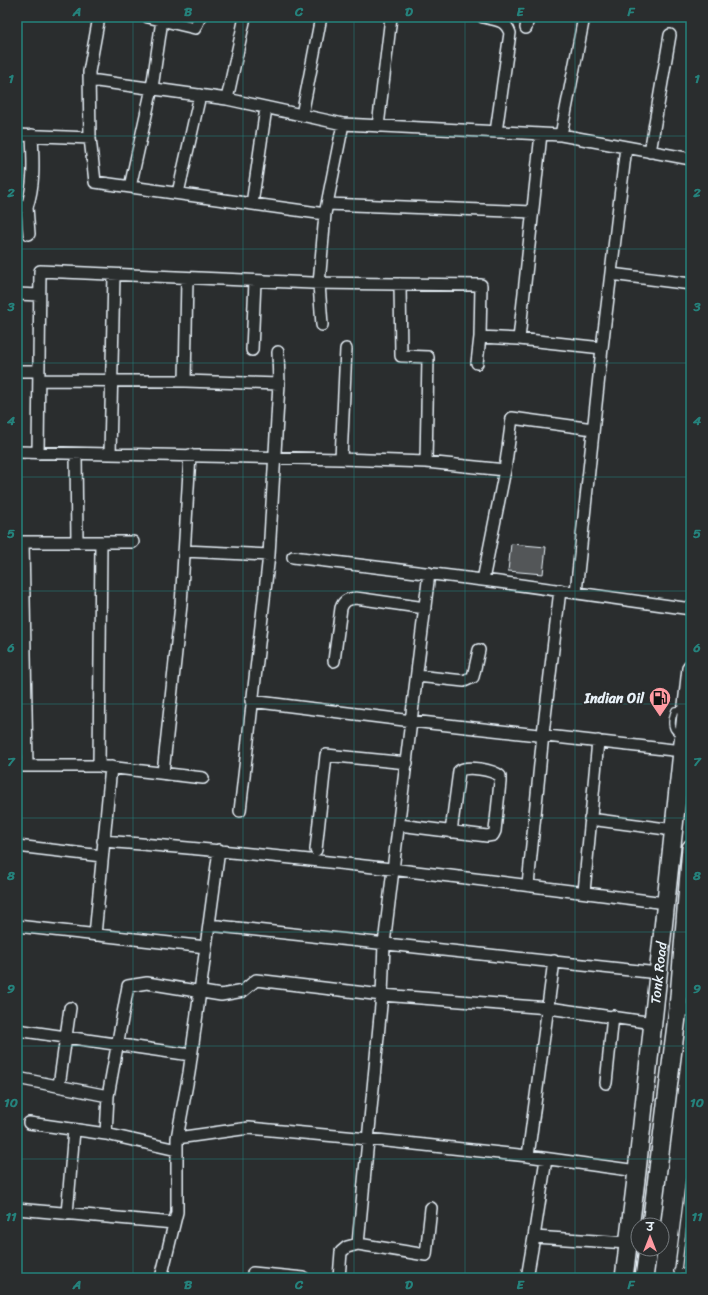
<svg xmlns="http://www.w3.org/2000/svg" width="708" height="1295" viewBox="0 0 708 1295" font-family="Sriracha,'Playpen Sans Deva',sans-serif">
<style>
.building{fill:#535759;stroke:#e8f1f8}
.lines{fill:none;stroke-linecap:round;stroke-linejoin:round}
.service-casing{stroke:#e8f1f8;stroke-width:8}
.minor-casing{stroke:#e8f1f8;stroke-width:14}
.primary-casing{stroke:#e8f1f8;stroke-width:20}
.service{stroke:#2a2d2e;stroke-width:5.5}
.minor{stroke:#2a2d2e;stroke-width:11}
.primary{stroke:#2a2d2e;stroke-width:17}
.grid{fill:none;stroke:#25827c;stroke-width:1;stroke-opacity:0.55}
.labels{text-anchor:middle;stroke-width:4;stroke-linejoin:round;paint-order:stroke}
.poi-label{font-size:14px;font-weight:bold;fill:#e8f1f8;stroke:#2a2d2e;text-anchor:end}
.street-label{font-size:14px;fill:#e8f1f8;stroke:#2a2d2e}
.neatline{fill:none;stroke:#25827c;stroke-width:1.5}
.grid-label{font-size:13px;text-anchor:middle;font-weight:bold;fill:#25827c}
</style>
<rect width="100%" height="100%" fill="#2a2d2e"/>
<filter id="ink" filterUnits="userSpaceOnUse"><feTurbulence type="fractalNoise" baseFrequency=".025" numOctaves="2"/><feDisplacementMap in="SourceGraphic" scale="8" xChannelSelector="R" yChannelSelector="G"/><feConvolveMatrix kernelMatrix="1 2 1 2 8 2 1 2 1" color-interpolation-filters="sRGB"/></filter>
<g filter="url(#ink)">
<path class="building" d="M511 544 546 547 543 574 508 571Z"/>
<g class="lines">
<g class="service-casing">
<path id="service" d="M683 734C669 733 671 720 675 710L684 709
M677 1271 691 1272
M677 1278 689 1181"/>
</g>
<g class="minor-casing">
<path id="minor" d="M99 17 89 72 90 138 95 182 325 214
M148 17 195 28 200 17
M483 17C496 20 505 19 510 33L496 132
M526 28 528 17
M90 80 227 99 343 124 561 135 691 159
M227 99 245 17
M302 115 321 17
M378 126 391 17
M17 135 90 138
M561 135 584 17
M650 152 670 35
M130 187 152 88 162 20
M178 193 200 95
M252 204 266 108
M327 204 532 212
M17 206 27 207 29 234
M27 207C35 183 33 160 32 135
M611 274 691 284
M400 284 401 356 428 357 426 462
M17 294 39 295
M322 325 319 284 325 214 343 124
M480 337 519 339 602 348
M519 339 541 134
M252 350 255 281
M17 371H39
M39 380 185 381 279 384
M185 381 187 278
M17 452 341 459 426 462 505 470
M38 453 40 271 312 283 481 285 480 337 477 363
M76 454 77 542
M110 454 114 275
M341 459 346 349
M17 542H133
M23 542 27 766
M184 551 269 555
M293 557 499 582 691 609
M483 580 505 470 512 418 593 429
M576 592 602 348 626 147
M334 661 341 608C344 600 348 599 356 598L425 608
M417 676 464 681 473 677 479 650
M251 701 412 721 691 752
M17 766H99L203 778
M99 766 101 542
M163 773 181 605 190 455
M240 811 269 555 279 384 278 352
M590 819 674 830
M399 825 487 836 493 835 495 831 500 782V776C493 770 467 765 459 771L451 832
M103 841C291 855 478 879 665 903
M17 846 102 856
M316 850 326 755 407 763
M528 885 543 734 560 590
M584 892 598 741
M209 925 658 973
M17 926 206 947
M95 935 111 767
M678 1009 691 1010
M17 1030 191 1055
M17 1078 108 1096 128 986 147 983 221 995 243 991 256 980 382 995 549 1008 653 1023
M606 1083 613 1016
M59 1086 70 1008
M108 1096 106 1134 177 1150
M29 1123 106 1134
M177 1138 249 1128 368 1139 528 1156 637 1171
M528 1156 554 961
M17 1209 174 1223
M67 1214 74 1130
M534 1237 546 1159
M358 1244 426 1255 431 1208
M161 1278 177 1212V1138L189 1073 219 850
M252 1278 253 1273 304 1278
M339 1278 341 1252 347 1247 358 1244 382 995 384 944 429 573
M527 1278 534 1237 628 1243"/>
</g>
<g class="primary-casing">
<g id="primary">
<path d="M651 1225 678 1009 691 848"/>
<path id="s1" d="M624 1278 637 1171 691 668"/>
<path d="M644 1278 648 1249"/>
</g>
</g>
<use href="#service" class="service"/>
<use href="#minor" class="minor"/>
<use href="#primary" class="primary"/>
</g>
</g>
<path class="grid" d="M133 17V1278M243 17V1278M354 17V1278M465 17V1278M575 17V1278M17 136H691M17 249H691M17 363H691M17 477H691M17 591H691M17 704H691M17 818H691M17 932H691M17 1046H691M17 1159H691"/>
<defs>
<g id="fuel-pin" transform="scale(1.15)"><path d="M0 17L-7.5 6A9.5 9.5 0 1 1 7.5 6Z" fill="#ff9aa2" stroke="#2a2d2e"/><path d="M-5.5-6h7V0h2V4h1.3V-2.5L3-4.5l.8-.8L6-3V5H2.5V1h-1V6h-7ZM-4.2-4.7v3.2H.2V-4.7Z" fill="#111"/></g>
</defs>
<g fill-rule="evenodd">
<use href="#fuel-pin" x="660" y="698"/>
</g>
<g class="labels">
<g class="poi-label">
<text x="644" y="703">Indian Oil</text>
</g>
<g class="street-label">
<text dy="5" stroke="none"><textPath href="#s1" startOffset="307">Tonk Road</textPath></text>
</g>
</g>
<rect width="708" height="1295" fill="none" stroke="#2a2d2e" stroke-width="44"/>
<g transform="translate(650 1237)"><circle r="19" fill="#2a2d2e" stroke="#767b7f"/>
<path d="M0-3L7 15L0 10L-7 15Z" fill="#ff9aa2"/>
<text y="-6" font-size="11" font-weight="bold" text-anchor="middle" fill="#e8f1f8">उ</text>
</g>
<rect x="22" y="22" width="664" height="1251" class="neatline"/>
<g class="grid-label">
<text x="77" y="16">A</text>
<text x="188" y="16">B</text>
<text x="299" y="16">C</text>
<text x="409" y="16">D</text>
<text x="520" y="16">E</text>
<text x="631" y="16">F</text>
<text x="11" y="83">1</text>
<text x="697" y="83">1</text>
<text x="11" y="197">2</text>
<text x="697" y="197">2</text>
<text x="11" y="311">3</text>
<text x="697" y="311">3</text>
<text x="11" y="425">4</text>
<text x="697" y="425">4</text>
<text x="11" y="538">5</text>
<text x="697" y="538">5</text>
<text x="11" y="652">6</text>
<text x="697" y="652">6</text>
<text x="11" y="766">7</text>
<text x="697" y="766">7</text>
<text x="11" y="880">8</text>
<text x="697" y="880">8</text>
<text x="11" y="993">9</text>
<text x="697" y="993">9</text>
<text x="11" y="1107">10</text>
<text x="697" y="1107">10</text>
<text x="11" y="1221">11</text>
<text x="697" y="1221">11</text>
<text x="77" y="1289">A</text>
<text x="188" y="1289">B</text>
<text x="299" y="1289">C</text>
<text x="409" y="1289">D</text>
<text x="520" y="1289">E</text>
<text x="631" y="1289">F</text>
</g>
</svg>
